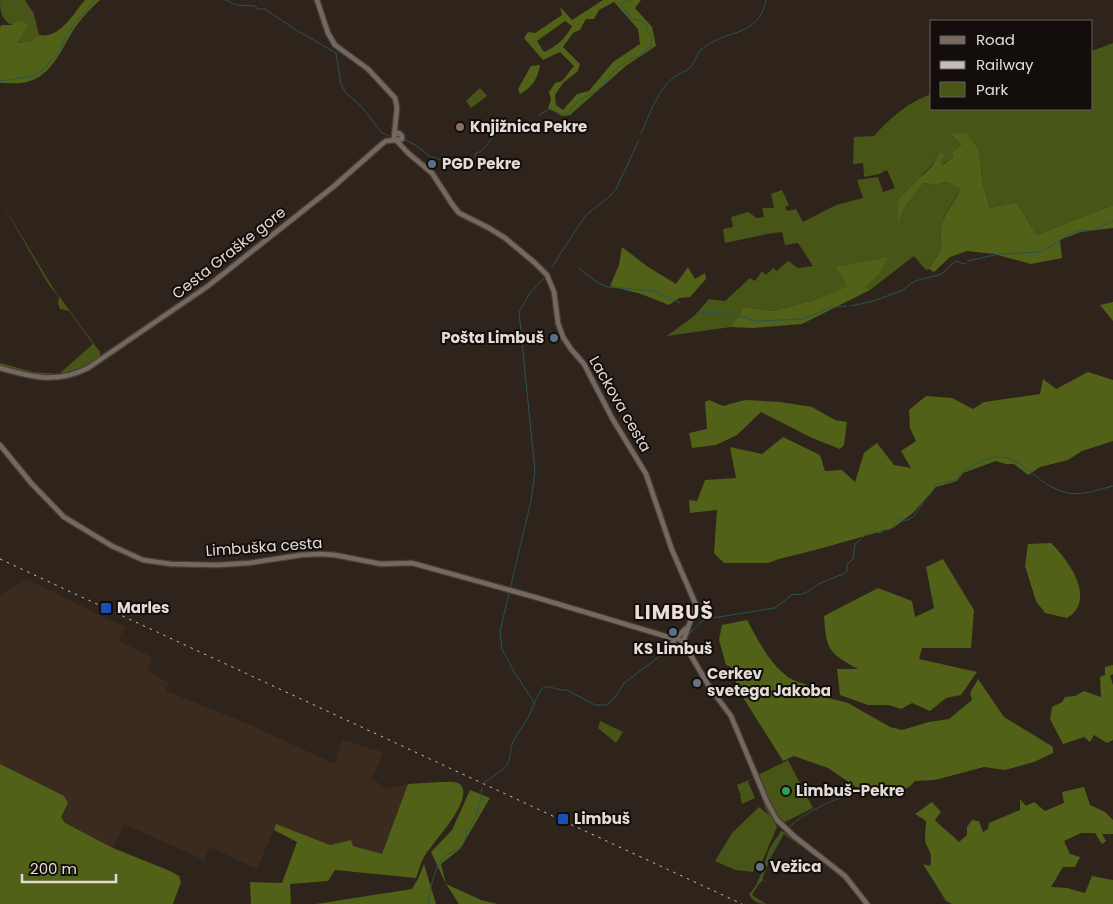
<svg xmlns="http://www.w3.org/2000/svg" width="1113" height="904" viewBox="0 0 1113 904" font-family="Poppins,sans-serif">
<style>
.built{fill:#3b2b1f}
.green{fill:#475517}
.forest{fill:#516117;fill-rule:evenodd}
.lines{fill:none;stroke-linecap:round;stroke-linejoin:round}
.stream{stroke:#285454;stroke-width:1}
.secondary-casing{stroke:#473e39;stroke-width:7}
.secondary{stroke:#75685f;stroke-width:4.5}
.rail{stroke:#c5beb8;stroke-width:1;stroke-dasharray:2.5 5;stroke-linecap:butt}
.education-dot{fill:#8d6e63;stroke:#130e0b;stroke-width:2}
.service-dot{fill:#5c6f8a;stroke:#130e0b;stroke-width:2}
.transit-dot{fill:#1a4fb4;stroke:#130e0b;stroke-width:2}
.worship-dot{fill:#6b7280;stroke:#130e0b;stroke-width:2}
.leisure-dot{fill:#2e9e5b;stroke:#130e0b;stroke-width:2}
.labels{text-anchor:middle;stroke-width:4;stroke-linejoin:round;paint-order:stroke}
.poi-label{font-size:15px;font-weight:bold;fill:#e2dbd6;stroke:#130e0b;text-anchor:start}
.street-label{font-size:15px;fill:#e2dbd6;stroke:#130e0b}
.district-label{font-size:20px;font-weight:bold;letter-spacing:1px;fill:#ecded4;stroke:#130e0b}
</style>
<rect width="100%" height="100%" fill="#2e241c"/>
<path class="built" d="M26 579 125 627 118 640 153 658 147 670 169 683 166 691 246 723 335 764 342 740 383 752 372 779 388 789 408 784 382 854 353 846 351 840 330 845 276 824 257 869 210 847 204 860 124 824 113 848 65 823 61 817 27 778 0 764V595Z"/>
<path class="green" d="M0 0H25L34 14 39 35 31 41 17 43 22 33 15 24 12 25C1 20 0 11 0 0Z
M1113 43V205L1037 235 1016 202 990 208 983 185 979 150 952 135 963 145 952 152 953 157 942 165 938 154 933 164 923 174 905 207 924 183 936 185 947 182 961 189C948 210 936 222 942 248L929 269 926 270 914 256 870 290 865 287 880 274 837 267 849 286 814 300 772 311 744 307 731 327 667 336 694 316 709 299 725 301 750 278 755 281 762 271 766 275 773 268 777 271 788 261 798 268 813 266 798 243 785 245 782 232 767 234 725 243 723 229 733 227 731 217 748 212 757 218 764 217 762 208H774L771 194 782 190 789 205 785 207 787 211 796 209 803 222 836 205 863 198 857 180 878 177 883 192 895 188 887 170 879 174 864 177 863 163 853 164 854 137 874 136C890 118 909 101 932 94V109H1092V51Z
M480 88 487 96 471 108 466 101Z
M0 200 53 288 100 352V357C79 378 51 376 25 374L24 372 21 373 0 365V363L33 372 59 374 93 344 69 311 60 309 58 303 59 297 49 285Z
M600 721 623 732 616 743 598 728Z
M788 760 813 808 783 823 771 805 758 775Z
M752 779 748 782 755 798 742 804 740 797 741 796 737 785Z
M764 805 766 806 777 827 762 862 758 860 753 872 735 870 715 861 732 833 759 807 769 815Z
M781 831 784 832C806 850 834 863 851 886L826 864 784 834 771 857 762 879 795 897 763 880 758 885 752 895 766 904C759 904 752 901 749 894 762 882 763 863 770 848 773 842 778 837 781 831Z"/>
<path class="forest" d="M85 0H100C91 8 81 19 74 29 62 48 52 76 27 82 19 84 8 83 0 83V27L2 25H12L19 21 25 22 27 27 17 43 31 41 39 35C60 39 73 14 85 0Z
M603 0H641L635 8 652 27 656 46 627 65 570 115 562 116 548 108 551 100 549 92 555 83 562 81 574 66 560 52 543 60 524 38 528 32 535 33 562 15 560 7 572 20ZM614 2 638 29 640 44 613 62 589 91 577 94 563 110 556 105 555 95 563 83 578 71 580 64 563 47 573 33 580 30 586 19H594L599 10ZM565 21 572 26C566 38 556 47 544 52L537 41Z
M540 65C538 78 532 88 520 94L518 89 531 66Z
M966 133 979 150 983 185 990 208 1016 202 1037 235 1113 205V228L1081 232 1060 240 1062 258 1031 264 994 254 967 251 950 257 934 272 929 269 942 248C936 221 949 211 961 189L947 182 936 185 924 183 905 207 898 222C896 212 900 208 898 200L933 165 938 154 943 152 945 156 941 159 943 165 953 157 952 152 962 145 951 134Z
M622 247 648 267 676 284 688 267 695 279 705 273 706 279 690 297 679 298 669 305 641 294 610 286 619 265Z
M888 257 880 274 865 287 870 290 802 324 753 328 731 327 744 307 772 311 814 300 848 286 836 267Z
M1113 302V321L1100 305Z
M1088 372 1113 380V441L1082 451 1068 460 1040 467 1028 475 1014 464H1006L996 461 963 473 957 481 936 487 913 513 893 528 819 549 779 559 768 563H724L714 553 717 510 690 513 689 500 697 501 705 480 736 478 730 447 762 454 783 437 820 455 825 471 842 470 855 482 864 453 877 443 894 465 911 468 901 451 916 441 910 428 909 410 926 396 952 398 973 409 984 402 1040 394 1043 379 1056 389Z
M709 400 723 406 745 400 780 402 812 407 835 420 847 422 844 445 840 449 812 438 761 412 737 435 716 445 692 448 689 433 707 429 705 402Z
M1051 543C1066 558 1090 589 1076 610 1074 613 1070 616 1067 618L1045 613 1036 601 1025 566 1028 544Z
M943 559 974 610 971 648H922L919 659 977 672 961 695 946 698 930 711 912 703 901 709 889 705H868L840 695 837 669H858C829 653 826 650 824 616L878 588 912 601 915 617 934 608 926 567Z
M747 620C758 640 769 663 788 677 800 685 812 682 821 696L848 703 890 727 902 730 929 722 949 719 972 700 970 693 978 679 1004 717 1053 747V753L1034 762 1005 770 984 767 935 780 915 781 909 787 899 791 883 794 856 787 828 768 794 756 783 761 739 691 731 667 726 665 719 640 722 625Z
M1113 665V674L1110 676 1113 685V740L1107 743 1094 735 1090 742 1084 737 1063 744 1050 719 1052 707 1062 702 1065 697 1075 696 1084 691 1101 697 1100 677 1105 675V667Z
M0 764 64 796 68 803 61 817 65 823 113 848 170 871 179 876 181 882 173 904H0Z
M441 782C448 782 459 780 462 787 471 804 432 843 424 857 420 864 419 871 416 878L335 870 328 881 290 884 291 904H251L250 882 282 883 297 842 274 830 276 824 330 845 351 840 353 846 382 854 408 784Z
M1084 787 1090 805 1105 812 1113 820V834H1102L1106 841 1102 844 1095 833H1081L1064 841 1070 854 1080 857 1075 867H1063L1051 887 1067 888 1085 893 1092 876 1113 880V904H952L946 901 923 864 930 866C934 848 925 850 925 838 925 833 926 827 926 821L915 814 932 802 941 812 935 820C943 829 952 834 959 842L967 835V827L972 820 979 821 983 832 988 829 989 823 1020 810V799L1026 806 1034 802 1045 811 1064 803 1062 792Z
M470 790 490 798 460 849 441 864 446 884 481 900 497 904H459L446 884 431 852 452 830Z
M424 864 436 904H316L412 889 418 879Z"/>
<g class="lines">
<path class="stream" d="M225 0 236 5 255 6 258 9H265L296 30 336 53 341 84 346 93 361 106 382 133 389 136
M0 81 27 77 36 75 44 69 60 49 65 38 73 26 95 0
M538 116 549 109 562 114 568 113 578 101 597 91 618 67 622 66 629 59 638 57 646 49 650 47 652 37 647 32V26L640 20 632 19 623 8 622 4 624 1 630 2 632 0
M641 134C649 116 657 91 673 78 678 74 685 72 690 68 695 62 696 54 702 49 725 29 759 38 766 0
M406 140 417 146 429 156 454 164 463 163 475 157 476 153C485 151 488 141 495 136
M1096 229 1113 221
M968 261 999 254 1041 252 1068 235 1078 231 1090 230
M552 267 585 216 610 196 616 189 639 140
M578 268 600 284 608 287 654 291 680 303
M852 306 873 301 901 291 915 281 942 274 953 263 958 261 962 264 966 263
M697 313 724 312 758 321 802 319 830 308 846 306
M689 634 702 621 712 618 775 608 793 594C806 597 810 588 821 583 828 579 836 577 844 574L847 571V565L853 559 855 544C867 536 864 528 881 533L883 530 891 529 900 519 903 521C914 519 916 513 922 504 926 497 933 493 936 484L956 480C965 467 963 472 976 464 1016 441 1029 482 1064 492 1082 497 1096 490 1113 486
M535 704 513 670 502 649 500 631 531 501 535 471 519 312 530 293 544 278
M485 782C490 779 504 769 507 765 511 758 510 749 513 742 517 733 523 727 528 718 533 708 536 695 544 687 552 686 559 691 567 690L595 705H606L614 699 624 683 667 651
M789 827C808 810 839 796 864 791
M758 882 772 851 783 833
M428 904C429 892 434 872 440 862 448 848 467 854 466 831 476 820 481 804 482 788"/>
<g class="secondary-casing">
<path id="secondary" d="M317 0 328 33 335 45 368 69 395 98 397 108 394 137 396 140
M395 134 399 133 402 136V139L397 140
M396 140 408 153 432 173 452 204 459 213 489 228 505 238 535 263 547 275 554 292 558 323 563 337 571 349 584 364 612 418 646 474 672 550 696 605 683 642
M0 368C32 377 56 384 88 368L208 286 333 187 382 144 386 141 396 140
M0 445 32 484 64 517 112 546 143 560 171 564 217 565 249 563 301 555 320 554 335 555 381 564 412 563 538 598 675 639
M677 638 683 642 710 688 731 716 767 802 777 820 795 837 845 876 867 904
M680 649 673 647V642L685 629"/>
</g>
<use href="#secondary" class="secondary"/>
<path class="rail" d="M0 559 742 904"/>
</g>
<circle class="education-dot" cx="460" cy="127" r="5"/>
<g class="service-dot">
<circle cx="432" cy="164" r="5"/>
<circle cx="554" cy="338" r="5"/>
<circle cx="673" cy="632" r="5"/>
</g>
<g class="transit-dot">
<rect x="100" y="602" width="12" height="12" rx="2.5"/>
<rect x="557" y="813" width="12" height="12" rx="2.5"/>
</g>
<g class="worship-dot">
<circle cx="697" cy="683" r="5"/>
<circle cx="760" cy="867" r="5"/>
</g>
<circle class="leisure-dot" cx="786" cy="791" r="5"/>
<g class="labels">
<g class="poi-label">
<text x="470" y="132">Knjižnica Pekre</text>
<text x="442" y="169">PGD Pekre</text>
<text x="544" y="343" text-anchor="end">Pošta Limbuš</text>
<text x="117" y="613">Marles</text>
<text x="673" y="654" text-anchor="middle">KS Limbuš</text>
<text x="707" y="679">Cerkev<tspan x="707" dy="17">svetega Jakoba</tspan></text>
<text x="796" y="796">Limbuš-Pekre</text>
<text x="574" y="824">Limbuš</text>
<text x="770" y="872">Vežica</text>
</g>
<g class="street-label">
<text transform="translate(229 253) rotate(-38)" y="5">Cesta Graške gore</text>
<text transform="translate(620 404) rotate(60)" y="5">Lackova cesta</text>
<text transform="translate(264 547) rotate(-4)" y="5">Limbuška cesta</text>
</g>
<g class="district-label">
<text x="674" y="619">LIMBUŠ</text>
</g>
</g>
<rect x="930" y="20" width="162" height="90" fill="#130e0b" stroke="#66605c"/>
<rect x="940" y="36" width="25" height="8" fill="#75685f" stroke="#66605c"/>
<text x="976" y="45" font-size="15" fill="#e2dbd6">Road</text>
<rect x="940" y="61" width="25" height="8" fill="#c5beb8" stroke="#66605c"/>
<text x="976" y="70" font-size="15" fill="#e2dbd6">Railway</text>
<rect x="940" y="82" width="25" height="15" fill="#475517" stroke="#66605c"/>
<text x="976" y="95" font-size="15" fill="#e2dbd6">Park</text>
<path d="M22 874v8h94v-8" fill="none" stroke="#e2dbd6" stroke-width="2.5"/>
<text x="30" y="874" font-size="15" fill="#e2dbd6" stroke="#130e0b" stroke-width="4" paint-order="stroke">200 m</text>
</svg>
